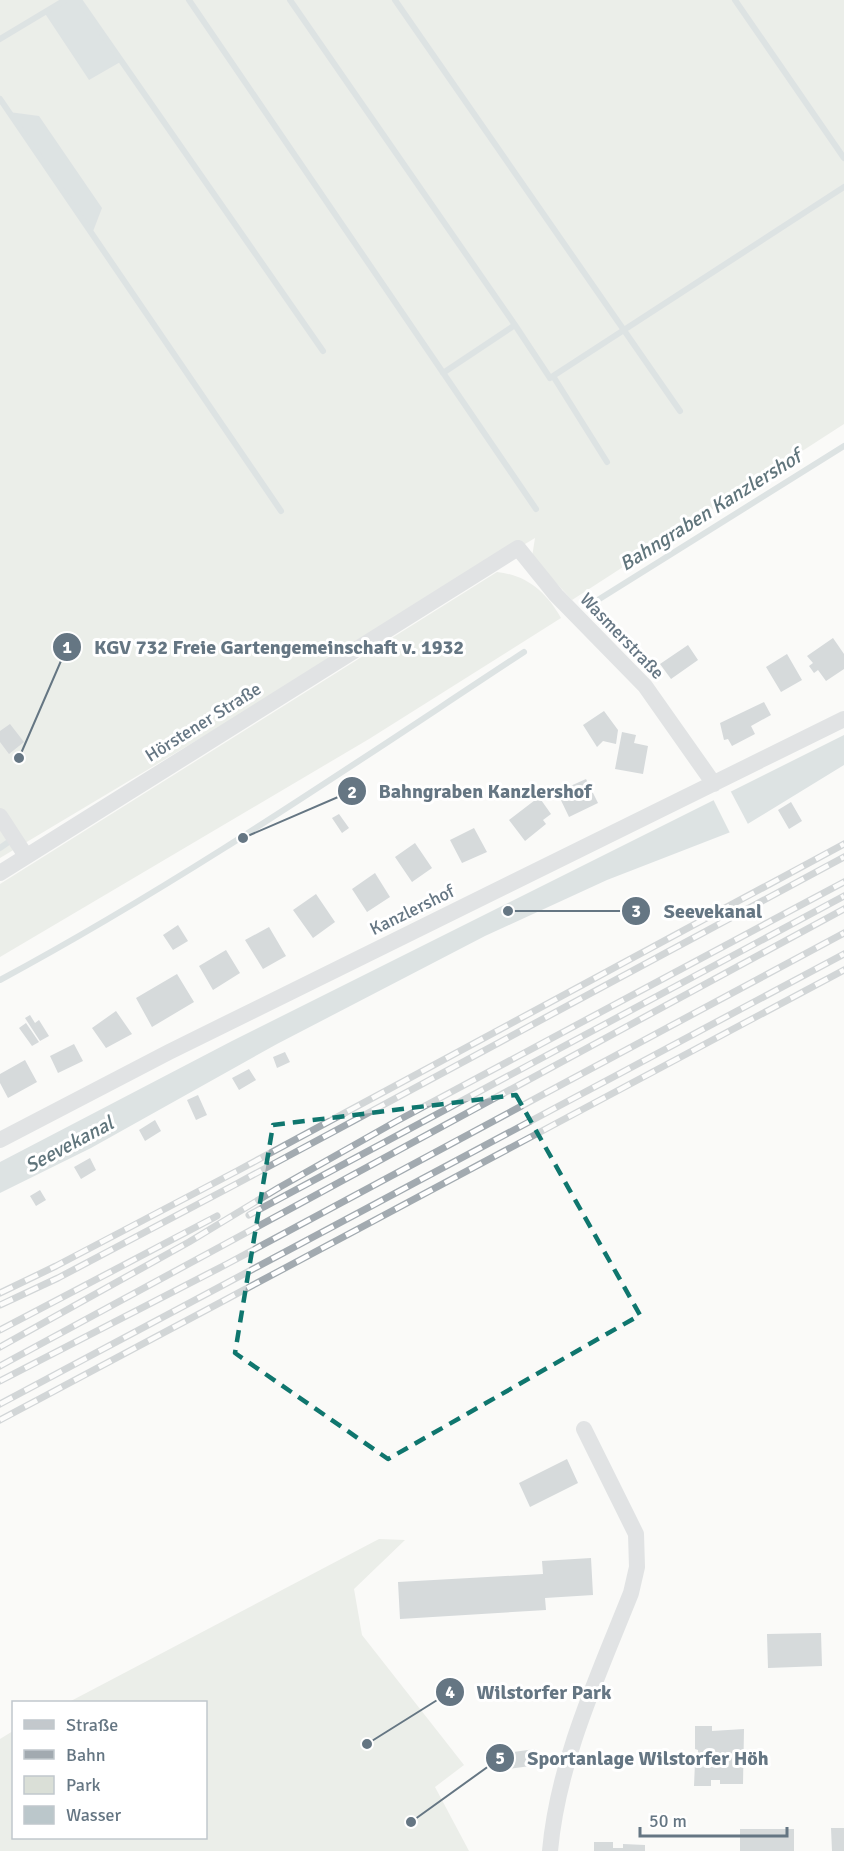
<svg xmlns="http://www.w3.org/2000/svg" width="844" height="1851" viewBox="0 0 844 1851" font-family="Signika,sans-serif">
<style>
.green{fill:#dadfd7}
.water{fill:#bbc7cb}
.pier{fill:#fafaf8}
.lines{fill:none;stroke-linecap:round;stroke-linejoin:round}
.stream{stroke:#bbc7cb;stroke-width:6}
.building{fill:#aab3b9}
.minor{stroke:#c3c8cc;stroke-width:16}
.rail-casing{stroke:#a2aab0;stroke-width:7}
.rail{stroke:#fff;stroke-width:4.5;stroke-dasharray:14;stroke-linecap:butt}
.marked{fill:none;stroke:#0f766e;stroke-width:4.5;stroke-dasharray:12 8;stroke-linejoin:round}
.labels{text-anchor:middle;stroke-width:6;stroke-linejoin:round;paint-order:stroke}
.street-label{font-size:18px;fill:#657683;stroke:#fff}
.water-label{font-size:20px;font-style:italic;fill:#60757c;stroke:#fff}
.leader{fill:none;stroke:#657683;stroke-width:2}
.callout-dot{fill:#657683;stroke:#fff;stroke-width:2}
.mark-label{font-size:18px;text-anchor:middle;font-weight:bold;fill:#fff}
.callout-label{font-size:20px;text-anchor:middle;font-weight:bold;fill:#657683;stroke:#fff;stroke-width:6;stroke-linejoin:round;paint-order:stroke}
</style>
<rect width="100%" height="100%" fill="#fafaf8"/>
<path class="green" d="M0 0H844V424L572 600 532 557 535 538 0 858Z
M497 572C527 575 547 593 561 618L369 739 0 957V884Z
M379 1539 405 1540 354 1589 362 1635 464 1765 435 1787 469 1851H0V1739L13 1731 14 1838H206V1702H69Z"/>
<path class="water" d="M65 0H79L122 61 89 80 44 12Z
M9 112 39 116 102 208 92 234Z
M844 735V765L741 828 607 880 485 936 277 1044 91 1148 0 1193V1162L232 1041Z"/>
<path class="pier" d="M730 790 749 826 731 835 713 799Z"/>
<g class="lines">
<path class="stream" d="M79 0 323 351
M189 0 536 509
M290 0 515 325
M395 0 680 411
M735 0 844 158
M0 39 65 0
M0 99 281 511
M443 373 515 325 550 378 844 187
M553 376 607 462
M593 603 844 446
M0 848 10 841
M0 980C182 882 352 765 524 652"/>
</g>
<path class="building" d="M833 638 844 654V669L826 681 818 670 814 673 809 666 813 663 807 656Z
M688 645 698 660 671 679 660 664Z
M787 654 802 680 781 692 766 667Z
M764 702 771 715 751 726 755 734 732 746 728 739 724 740 720 723Z
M604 711 618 730 616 744 603 741 597 747 583 725Z
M10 724 24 742 9 754 0 742V731Z
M622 732 636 735 634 743 648 746 643 774 615 769Z
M586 779 598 803 569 817 557 792Z
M539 797 551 814 543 820 546 824 525 841 509 820Z
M791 802 802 821 789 829 778 810Z
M339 814 349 828 342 833 332 818Z
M474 828 487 852 462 863 450 840Z
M415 843 432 868 412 882 395 857Z
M375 873 390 897 367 912 352 889Z
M316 894 335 922 313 938 293 910Z
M178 925 188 941 173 950 163 935Z
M269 927 286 956 263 969 245 940Z
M226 950 240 973 213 990 199 966Z
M177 974 194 1002 152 1027 136 998Z
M116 1011 132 1034 106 1048 92 1028Z
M30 1015 35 1023 39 1020 49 1036 40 1041 25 1018Z
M26 1023 39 1042 32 1046 19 1028Z
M74 1044 83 1061 58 1073 50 1056Z
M285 1052 290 1062 277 1068 273 1057Z
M25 1060 37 1082 8 1098 0 1083V1074Z
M249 1069 256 1080 239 1090 232 1078Z
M198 1095 207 1115 196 1120 187 1100Z
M155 1120 161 1131 145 1141 139 1130Z
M90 1158 96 1170 81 1179 74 1167Z
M40 1190 46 1200 36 1206 30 1196Z
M567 1459 578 1483 530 1507 519 1483Z
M591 1558 593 1595 545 1598 546 1610 400 1619 398 1582 543 1574 542 1561Z
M821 1633 822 1666 768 1668 767 1634Z
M695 1726H712V1731L744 1729 743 1784H720V1780H711V1786H694L695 1763 698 1761V1750L695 1749Z
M535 1749 538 1765 493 1771 491 1755Z
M831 1828H844V1851H832Z
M740 1829H794V1851H740Z
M594 1842H613V1848H623V1844L645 1845V1851H594Z"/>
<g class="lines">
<path class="minor" d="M0 816 26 856
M0 873 518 548 556 595 645 686 714 784
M0 1140 169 1052 844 719
M550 1851C558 1761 598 1676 631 1593L637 1567 636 1534 584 1429"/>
<g class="rail-casing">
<path id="rail" d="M249 1215 844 896
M0 1293 56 1266 237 1171 844 844
M0 1305 58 1278 238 1183 844 857
M0 1330 217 1216
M0 1347 189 1242 280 1187 395 1122 844 882
M0 1366 844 909
M0 1381 227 1264 844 933
M0 1404 844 954
M0 1420 844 970"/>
</g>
<use href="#rail" class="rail"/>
</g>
<path d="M0 0H844V1851H0ZM516 1095 640 1315 388 1459 235 1353 273 1125Z" fill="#fafaf8" fill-opacity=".55" fill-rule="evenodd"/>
<path class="marked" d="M516 1095 640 1315 388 1459 235 1353 273 1125Z"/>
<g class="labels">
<g class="street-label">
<text transform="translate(622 636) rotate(46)" y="6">Wasmerstraße</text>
<text transform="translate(203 722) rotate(-32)" y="6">Hörstener Straße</text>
<text transform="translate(412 910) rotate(-26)" y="6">Kanzlershof</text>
</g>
<g class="water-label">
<text transform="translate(710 510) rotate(-32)" y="7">Bahngraben Kanzlershof</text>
<text transform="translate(69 1144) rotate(-28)" y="7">Seevekanal</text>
</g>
</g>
<path class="leader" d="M19 758L67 647M243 838L352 791M508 911L636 911M367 1744L450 1692M411 1822L500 1758"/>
<g class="callout-dot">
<circle cx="19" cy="758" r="6"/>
<circle cx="243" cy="838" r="6"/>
<circle cx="508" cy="911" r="6"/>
<circle cx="367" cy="1744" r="6"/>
<circle cx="411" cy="1822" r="6"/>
<circle cx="67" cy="647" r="15"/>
<circle cx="352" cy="791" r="15"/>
<circle cx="636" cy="911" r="15"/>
<circle cx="450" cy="1692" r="15"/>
<circle cx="500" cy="1758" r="15"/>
</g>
<g class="mark-label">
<text x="67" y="653">1</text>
<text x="352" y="798">2</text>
<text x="636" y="917">3</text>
<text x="450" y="1698">4</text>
<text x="500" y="1764">5</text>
</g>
<g class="callout-label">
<text x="279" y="654">KGV 732 Freie Gartengemeinschaft v. 1932</text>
<text x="485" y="798">Bahngraben Kanzlershof</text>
<text x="713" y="918">Seevekanal</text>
<text x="544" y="1699">Wilstorfer Park</text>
<text x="648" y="1765">Sportanlage Wilstorfer Höh</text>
</g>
<rect x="12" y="1701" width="195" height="138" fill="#ffffff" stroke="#c1c8cd" stroke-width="1.5"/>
<rect x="24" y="1720" width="30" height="9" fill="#c3c8cc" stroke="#c1c8cd" stroke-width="1.5"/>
<text x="66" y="1731" font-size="18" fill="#657683">Straße</text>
<rect x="24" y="1750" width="30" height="9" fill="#a2aab0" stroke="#c1c8cd" stroke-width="1.5"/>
<text x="66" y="1761" font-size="18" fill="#657683">Bahn</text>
<rect x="24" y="1776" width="30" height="18" fill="#dadfd7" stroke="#c1c8cd" stroke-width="1.5"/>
<text x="66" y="1791" font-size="18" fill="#657683">Park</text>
<rect x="24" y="1806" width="30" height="18" fill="#bbc7cb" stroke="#c1c8cd" stroke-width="1.5"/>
<text x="66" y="1821" font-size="18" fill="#657683">Wasser</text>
<path d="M640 1827v9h147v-9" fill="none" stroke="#657683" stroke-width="3"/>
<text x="649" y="1827" font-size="18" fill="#657683" stroke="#ffffff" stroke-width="4.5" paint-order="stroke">50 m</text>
</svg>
